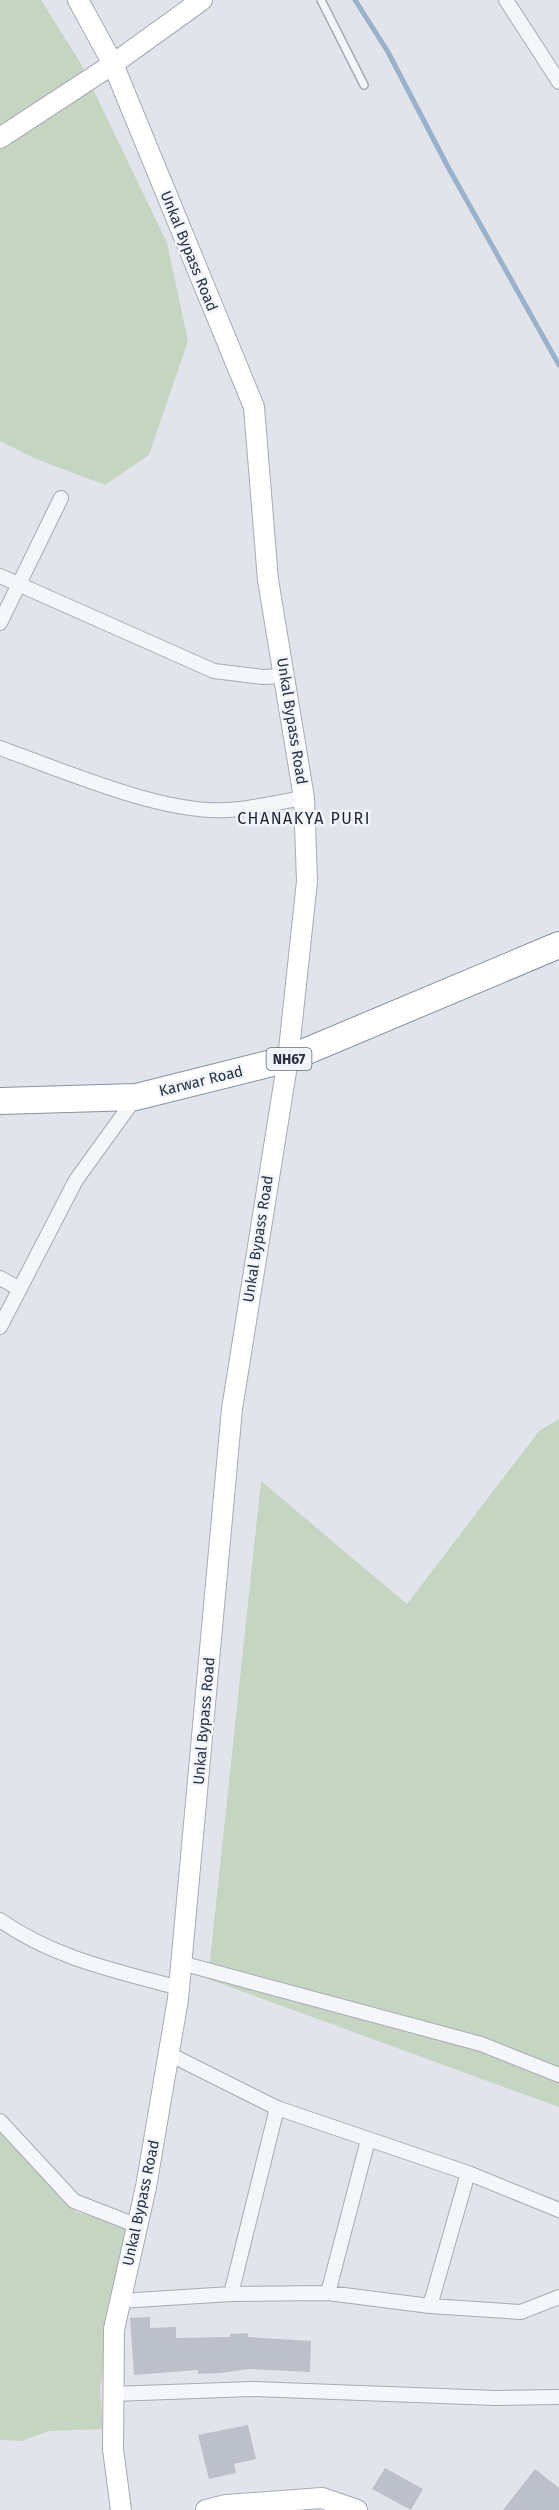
<svg xmlns="http://www.w3.org/2000/svg" width="559" height="2510" viewBox="0 0 559 2510" font-family="'Fira Sans',sans-serif">
<style>
.green{fill:#c6d5c2}
.lines{fill:none;stroke-linecap:round;stroke-linejoin:round}
.stream{stroke:#9ab1cc;stroke-width:5}
.building{fill:#bbc0cb}
.lane-casing{stroke:#a6abb5;stroke-width:10}
.street-casing{stroke:#a6abb5;stroke-width:16}
.secondary-casing{stroke:#a6abb5;stroke-width:22}
.highway-casing{stroke:#8891a2;stroke-width:28}
.lane{stroke:#f4f6f9;stroke-width:7}
.street{stroke:#f4f6f9;stroke-width:14}
.secondary{stroke:#fff;stroke-width:20}
.highway{stroke:#fff;stroke-width:26}
.labels{text-anchor:middle;stroke-width:5;stroke-linejoin:round;paint-order:stroke}
.shield{fill:#f1f4f8;stroke:#646c79;stroke-width:1.5}
.shield-label{font-size:14px;font-weight:bold;fill:#283143}
.street-label{font-size:15px;fill:#283143;stroke:#f1f4f8}
.neighbourhood-label{font-size:16px;letter-spacing:1.5px;fill:#1b2334;stroke:#f1f4f8}
</style>
<rect width="100%" height="100%" fill="#e1e5eb"/>
<path class="green" d="M0 0H41L80 62 167 243 188 341 149 455 105 485 36 459 0 441Z
M559 1419V2107L208 1979 261 1481 407 1604 539 1431Z
M0 2131 76 2212 127 2226 100 2388 103 2429 49 2431 21 2441 0 2440Z"/>
<g class="lines">
<path class="stream" d="M355 0 388 52 448 167 559 365"/>
</g>
<path class="building" d="M150 2317V2328L176 2327V2338L230 2337V2334L248 2333V2337L311 2341 310 2372 249 2369 221 2373 198 2374V2370L134 2375 130 2318Z
M248 2425 256 2459 234 2464 236 2473 209 2479 198 2435Z
M385 2468 423 2489 411 2510 372 2489Z
M535 2469 559 2488V2510H503Z"/>
<g class="lines">
<g class="lane-casing">
<path id="lane" d="M321 0 364 85"/>
</g>
<g class="street-casing">
<path id="street" d="M506 0 559 82
M0 576 214 671 263 677 285 676
M0 623 61 498
M0 748C62 770 162 814 226 810 252 809 278 802 304 798
M0 1278 20 1289
M0 1327 76 1180 136 1097
M0 1920C53 1958 117 1971 179 1988
M181 1963 481 2044 559 2075
M169 2054 277 2108 468 2173 559 2210
M0 2121 74 2201 138 2226
M328 2293 368 2140
M231 2294 277 2108
M120 2301 231 2294 328 2293 430 2306 521 2312 559 2297
M430 2306 468 2173
M113 2394 252 2389 495 2398 559 2397"/>
</g>
<g class="secondary-casing">
<path id="secondary" d="M78 0 113 64 254 407 268 580 304 798 307 881 288 1059 232 1409 178 1999 146 2187 114 2329 113 2449 121 2510
M0 138 113 64 202 0
M206 2510 226 2505 322 2498 357 2510"/>
</g>
<g class="highway-casing">
<path id="highway" d="M0 1101 136 1097 288 1059 559 945"/>
</g>
<use href="#lane" class="lane"/>
<use href="#street" class="street"/>
<use href="#secondary" class="secondary"/>
<use href="#highway" class="highway"/>
</g>
<g class="labels">
<rect class="shield" x="266.5" y="1048" width="45" height="22" rx="4.5"/>
<g class="shield-label">
<text x="289" y="1064">NH67</text>
</g>
<g class="street-label">
<text transform="translate(189 251) rotate(68)" y="5">Unkal Bypass Road</text>
<text transform="translate(292 721) rotate(81)" y="5">Unkal Bypass Road</text>
<text transform="translate(201 1081) rotate(-14)" y="5">Karwar Road</text>
<text transform="translate(258 1239) rotate(-81)" y="5">Unkal Bypass Road</text>
<text transform="translate(204 1721) rotate(-85)" y="5">Unkal Bypass Road</text>
<text transform="translate(141 2203) rotate(-78)" y="5">Unkal Bypass Road</text>
</g>
<g class="neighbourhood-label">
<text x="304" y="824">CHANAKYA PURI</text>
</g>
</g>
</svg>
